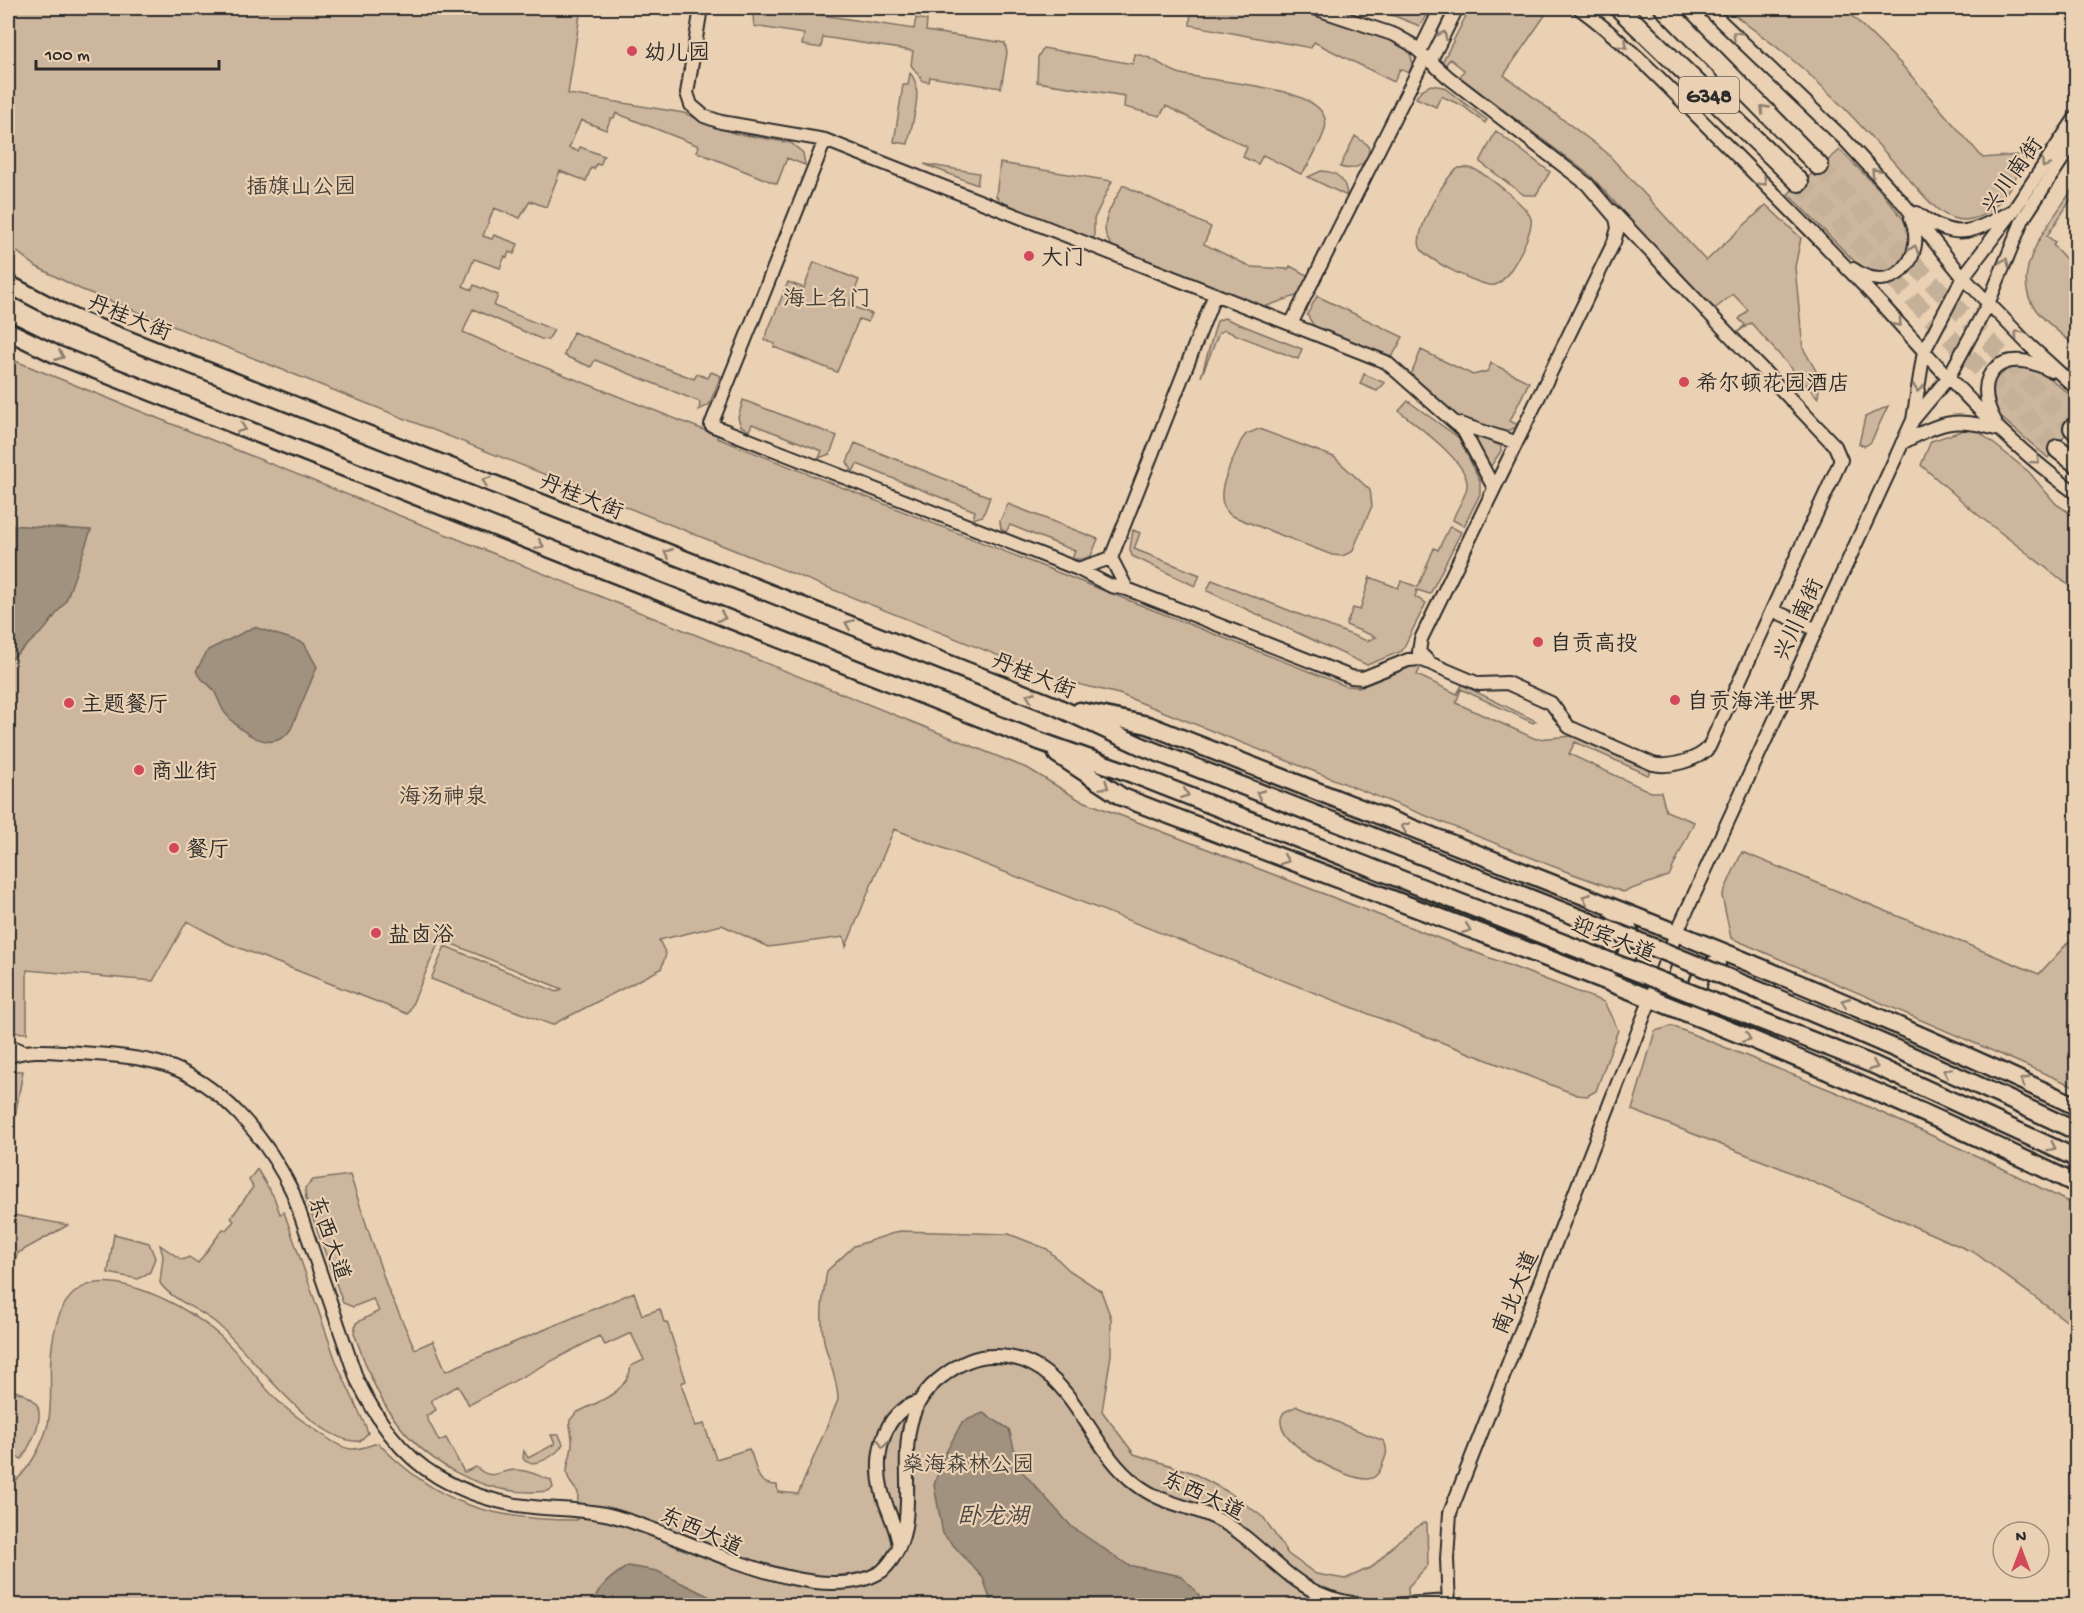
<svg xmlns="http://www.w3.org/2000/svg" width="2084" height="1613" viewBox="0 0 2084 1613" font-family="'Gochi Hand','LXGW WenKai TC',sans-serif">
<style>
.green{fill:#ccb69d;stroke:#7c7064;stroke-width:1.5}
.water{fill:#a1917f;stroke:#72685d;stroke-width:1.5}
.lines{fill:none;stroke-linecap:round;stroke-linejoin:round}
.highway-tunnel{stroke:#c5b098;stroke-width:18;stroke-dasharray:18 9;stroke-linecap:butt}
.minor-casing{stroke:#2b2b2b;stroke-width:16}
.major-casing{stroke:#2b2b2b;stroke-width:21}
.highway-casing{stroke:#2b2b2b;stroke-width:22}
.minor{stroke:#ebd1b3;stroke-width:12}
.major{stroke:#ebd1b3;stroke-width:16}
.highway{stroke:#ebd1b3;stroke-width:18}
.major-bridge-casing{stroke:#2b2b2b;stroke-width:21;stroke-linecap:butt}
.major-bridge{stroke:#ebd1b3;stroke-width:16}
.oneway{stroke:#8b7e6f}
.poi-dot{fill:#d1495b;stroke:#ebd1b3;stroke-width:2}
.labels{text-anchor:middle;stroke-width:4.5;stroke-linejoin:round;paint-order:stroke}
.shield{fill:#ebd1b3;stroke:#655d54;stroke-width:1.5}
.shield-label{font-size:21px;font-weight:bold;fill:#2b2b2b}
.poi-label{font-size:22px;fill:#2b2b2b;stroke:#ebd1b3;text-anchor:start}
.street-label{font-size:22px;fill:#2b2b2b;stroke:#ebd1b3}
.park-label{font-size:22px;fill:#43403c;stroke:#ebd1b3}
.water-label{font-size:24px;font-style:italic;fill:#484440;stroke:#ebd1b3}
</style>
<rect width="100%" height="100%" fill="#ebd1b3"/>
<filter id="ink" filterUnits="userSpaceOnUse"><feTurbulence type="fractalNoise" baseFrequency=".0167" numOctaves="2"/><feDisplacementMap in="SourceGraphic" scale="12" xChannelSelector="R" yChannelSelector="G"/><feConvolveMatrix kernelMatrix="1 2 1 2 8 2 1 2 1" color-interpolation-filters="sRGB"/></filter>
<g filter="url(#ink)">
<path class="green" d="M8 8H581L568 94 684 113 733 133 791 143 803 153 805 165 787 158 777 184 697 152 699 146 616 113 614 118H611L606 130 581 120 569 148 578 151 580 147 604 156 600 165 596 164 594 169 591 168 586 181 560 171 546 207 530 201 520 218 494 208 483 236 492 239 494 235 518 244 514 254 509 252 507 257 505 256 500 268 474 259 463 286 472 290 474 285 498 295 494 306 554 330 548 340 541 339 473 309 463 332 539 365 714 434 718 433 717 438 1346 686 1361 687 1413 666H1421L1417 675 1457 694 1462 685 1536 721 1533 723 1461 689 1456 703 1536 739 1573 736 1650 771 1648 775 1575 742 1569 754 1651 792H1661L1666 811 1694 822 1669 876 1623 892 1565 871 1119 694 1057 679 80 289 37 267 8 245Z
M756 8 808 13 809 8H823L822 15 914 29 916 18 927 20 926 31 1005 43 1007 53 1001 88 930 77 929 82 923 81 911 65 913 51 823 37 821 48 802 45 804 34 754 26 753 15Z
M1191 8H1294L1399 43C1410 51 1416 59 1409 73L1400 69 1394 82 1314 42 1311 48 1190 25Z
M1374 8H1430L1420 26Z
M1470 8H1550L1504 75 1606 152 1706 261 1766 205 1801 238 1795 267 1803 348 1820 378 1818 398 1751 323 1738 332 1745 325 1739 319 1748 310 1733 294 1716 308 1706 304 1591 176 1460 77 1464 70 1450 59 1444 67 1442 63Z
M1727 8H1844L1900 63 1983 158 2030 154C2014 179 1999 217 1966 220 1943 221 1929 201 1915 186 1874 140 1832 91 1784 53 1765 37 1745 25 1727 8Z
M1043 48 1133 64 1135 54C1156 57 1163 69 1181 74 1211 82 1311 85 1324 116 1328 125 1324 133 1320 142 1314 153 1310 165 1301 174L1263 155 1258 164 1243 157 1247 147 1166 106 1160 116 1124 107 1125 96 1037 82 1038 57Z
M910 73C925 88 911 125 908 144L894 142 903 85H908Z
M1431 85 1443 87 1487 120 1485 123 1463 106 1441 96 1436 107 1416 98 1421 90Z
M1496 131 1550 172 1536 195H1524L1480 162Z
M1355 136 1368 145C1373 162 1355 172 1340 167Z
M1840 150 1878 188 1910 227C1909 234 1911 245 1908 252 1901 274 1875 276 1859 266L1788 194Z
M1000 163 1112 181 1094 219V240L1001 203 996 196Z
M924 164 979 173 977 185Z
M1459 168C1464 167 1468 167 1473 169 1485 173 1529 207 1531 219 1534 232 1508 282 1495 285 1483 288 1424 259 1420 247 1414 232 1445 174 1459 168Z
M1321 171C1337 171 1346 180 1347 196L1308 177Z
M2076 184V192L2047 236 2055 242 2053 245 2076 270V347C2063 335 2047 324 2036 310 2005 270 2055 218 2076 184Z
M1123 185 1211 227 1204 244 1251 267 1288 269 1290 266 1309 276 1299 295 1264 307 1112 246C1095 226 1113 205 1123 185Z
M814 262 859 280 849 305 872 314 868 322 859 319 837 372 774 347 775 344 764 340 788 282 804 288Z
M1317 296 1403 337 1393 355 1390 356 1314 326 1307 315Z
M1224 318 1302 349 1298 359 1224 330 1219 333 1201 377 1217 321Z
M573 332 694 379 697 374 708 378 711 372 721 376 709 405 699 410 700 402 595 360 591 367 567 357 564 355Z
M1421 350 1473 375 1488 371 1491 363 1529 382 1510 421 1518 425C1507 438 1475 426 1461 419 1443 409 1426 388 1411 375Z
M8 358 1029 769 1078 799 1604 1002 1618 1030 1596 1091 1587 1096 1577 1095 894 829 846 947 844 937 768 947 722 925 659 940 666 954 661 969 552 1025 431 979 445 946 557 992 562 989 440 939 408 1014 227 943 187 921 153 981 27 970V1033L8 1032Z
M2027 365 2046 375 2076 400V420L2048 458 1996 413 1992 394 1995 380 2010 367Z
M1364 374 1385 383 1377 391 1360 384Z
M743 400 837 436 830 454 819 458 822 451 752 424 749 431 741 426 738 418Z
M1408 401 1459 438 1480 481V494L1464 526 1453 520C1455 510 1466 498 1467 486 1470 463 1416 425 1399 411Z
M1888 406 1871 442 1865 446 1859 444 1865 417Z
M1973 427 2029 472 2056 504 2076 517V591L1978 515 1921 465 1931 441Z
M1259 429 1334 457 1370 490 1372 506 1352 552 1342 556 1332 555 1232 516C1208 500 1233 461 1241 441L1246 434Z
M1479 437 1501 446V451L1491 466 1487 465 1476 442Z
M855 443 990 497 983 516 973 519 975 511 857 464 853 472 847 462Z
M1008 504 1098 539 1091 556 1083 559H1072L1075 551 1010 525 1006 532 1001 529 1000 521Z
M1450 526 1461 532 1430 594 1417 590 1415 597 1426 603 1402 651 1367 665 1207 591 1212 580 1367 641 1376 637 1346 625 1353 608 1360 610 1370 577 1398 588 1401 581 1418 587 1434 548 1438 550Z
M1133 530 1140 533 1134 549 1200 575 1195 586 1132 556 1130 549Z
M1742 852 2039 974 2076 934V1087L1731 938 1722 896Z
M1672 1026 1838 1093 1990 1162 2076 1206V1328L1975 1253 1778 1167 1632 1110 1655 1031Z
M8 1071H23L8 1157Z
M257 1169 274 1197 280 1214 284 1212 337 1364 366 1427 368 1433 360 1441C315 1446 249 1350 216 1323 201 1310 170 1299 160 1283L163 1256 160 1245 182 1260 189 1257 198 1263 223 1229 226 1230 234 1221 231 1218 253 1187 249 1180Z
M350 1175 387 1287 415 1349 433 1341 446 1371 634 1292 642 1315 660 1309 664 1322H667L686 1381 681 1383 695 1426 704 1424 716 1459 749 1449C758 1464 753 1486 777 1485L778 1492 798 1494 838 1400C838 1379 828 1361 824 1341 819 1317 823 1295 827 1271L854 1246 900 1231 1009 1234 1047 1249 1069 1270 1101 1291 1111 1318V1355L1102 1411 1134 1454 1191 1472 1230 1493 1264 1518 1288 1554 1316 1574 1345 1579 1372 1567 1399 1540 1423 1523H1427L1428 1565 1408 1587 1409 1605 8 1606V1488C28 1471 41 1450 48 1424 53 1402 49 1379 51 1356 57 1274 100 1269 166 1300 185 1309 203 1321 219 1335 241 1354 256 1379 276 1399 290 1413 307 1424 323 1435 331 1441 341 1448 351 1449 359 1450 370 1445 378 1443 438 1505 492 1520 577 1520L578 1492C558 1471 571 1466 572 1444 573 1435 569 1428 570 1420L576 1413C597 1402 628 1393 631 1366L644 1360 631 1333 605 1345 599 1336 469 1405 458 1386 431 1400 436 1410 426 1416 439 1441 446 1438 464 1472 476 1467C494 1483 499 1469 517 1470 528 1470 541 1477 551 1480L553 1488 548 1491C483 1499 418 1460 385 1405 372 1383 363 1358 354 1333L356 1323 379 1311 373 1299 353 1307 343 1303 306 1199 305 1188 313 1180Z
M8 1214 68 1225 18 1253 8 1278Z
M114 1234 149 1243 155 1258 150 1272 138 1279 108 1273Z
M10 1389C17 1392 30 1395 35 1402 47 1417 30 1445 22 1459L8 1454V1395Z
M1297 1406 1384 1441C1388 1450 1387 1454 1383 1463 1380 1471 1377 1478 1368 1479 1346 1481 1264 1438 1284 1412Z
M551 1435H559L563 1444C557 1455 537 1467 525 1461L523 1458 524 1451 528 1458 555 1444Z"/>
<path class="water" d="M8 525 91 530 66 601 45 629 8 662Z
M254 627 304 643 317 667 291 729C273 756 241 733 225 713 220 706 218 696 212 688 207 682 199 679 196 671L208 650Z
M983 1413 1009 1429 1019 1468 1072 1527 1128 1565 1181 1576 1199 1595 1200 1605H992L983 1578 943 1534 934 1485 943 1458 962 1422Z
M628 1566 657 1571 710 1597 736 1605H594C594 1589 615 1574 628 1566Z"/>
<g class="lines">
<path class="highway-tunnel" d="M1819 166 2073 428
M1799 182 2058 449"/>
<g class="minor-casing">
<path id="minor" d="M701 8 687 93 691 105 704 116 721 122 825 140 1386 362 1463 430 1494 488
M1314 8 1395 35 1411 44 1448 77 1587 184 1616 218 1618 228 1614 242 1421 639 1419 652 1427 660
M1579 8C1628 44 1670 89 1712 131 1770 189 1828 247 1884 307 1944 373 2003 441 2076 493
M1707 8 1844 139 1903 203 1963 277 2029 345 2076 388
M1420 51 1441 8
M1430 62 1457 8
M825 140 711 425 1078 569 1111 586 1127 589 1351 677 1363 678 1408 660 1420 659 1479 684 1507 683 1551 703 1569 727 1653 764C1669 768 1699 760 1709 747L1841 460 1835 446 1612 211
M1917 213C1956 242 1971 233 2010 212
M1853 269C1892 298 1928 258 1911 218
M1291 324 1425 57
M1913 420 1924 351 1963 277 2014 210 2076 117
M1995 421C1969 374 2003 344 2051 371
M1457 423 1515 442
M1902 443C1940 423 1954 416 1996 429
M1111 558 1127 589
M1078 569 1111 558 1215 294
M1772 610 1815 629
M8 1045 22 1051
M8 1057C30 1047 56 1052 80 1053 107 1055 135 1056 162 1064 220 1081 268 1140 293 1193L357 1380C377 1419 399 1454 438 1477 466 1493 500 1504 533 1507 560 1510 586 1509 613 1516 683 1534 816 1613 882 1571 938 1519 872 1427 943 1376 957 1365 975 1356 992 1356 1072 1354 1083 1444 1136 1484 1164 1506 1192 1505 1221 1521 1257 1540 1281 1576 1318 1593 1335 1601 1352 1603 1370 1606
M899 1546C897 1527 887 1511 882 1492 874 1459 881 1413 918 1402
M1376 1606 1449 1601
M1449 1606 1447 1559 1450 1513 1676 934 1913 420 1948 378 1988 304 2023 219 2076 138"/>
</g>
<g class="major-casing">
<path id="major" d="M8 284 73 318 1053 705 1141 746
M8 331 55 354 1039 741 1130 773
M1080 711 1148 725C1459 848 1774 964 2076 1106
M1057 754 1122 797C1442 920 1768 1033 2076 1184
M1585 972C1625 975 1650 939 1613 911
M1700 1008C1694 990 1697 971 1717 963"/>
</g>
<g class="highway-casing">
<path id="highway" d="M1619 8 1799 182
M1664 8 1819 166
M2073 428 2076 431
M2058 449 2076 463"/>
</g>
<use href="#minor" class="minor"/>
<use href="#major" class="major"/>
<use href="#highway" class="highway"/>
<g class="major-bridge-casing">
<path id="major-bridge" d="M1141 746C1454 870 1772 986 2076 1131
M1130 773 1874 1065 2076 1158"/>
</g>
<use href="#major-bridge" class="major-bridge"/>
</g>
<defs><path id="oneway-chevron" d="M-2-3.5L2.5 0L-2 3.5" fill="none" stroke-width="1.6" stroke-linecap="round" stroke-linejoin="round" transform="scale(1.5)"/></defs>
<g class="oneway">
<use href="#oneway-chevron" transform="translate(1443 35) rotate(-64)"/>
<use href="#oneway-chevron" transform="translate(1736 35) rotate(-136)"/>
<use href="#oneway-chevron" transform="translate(1624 45) rotate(44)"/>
<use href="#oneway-chevron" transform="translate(1764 109) rotate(-134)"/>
<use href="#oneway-chevron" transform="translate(2045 164) rotate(124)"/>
<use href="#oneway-chevron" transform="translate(1875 172) rotate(-132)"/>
<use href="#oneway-chevron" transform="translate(1763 182) rotate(45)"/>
<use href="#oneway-chevron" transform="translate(1914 249) rotate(-73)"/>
<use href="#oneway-chevron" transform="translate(2005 262) rotate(-68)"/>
<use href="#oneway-chevron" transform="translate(1898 323) rotate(48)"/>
<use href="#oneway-chevron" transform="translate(2018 334) rotate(-135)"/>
<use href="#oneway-chevron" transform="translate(60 356) rotate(22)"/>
<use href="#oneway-chevron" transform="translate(1918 388) rotate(99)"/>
<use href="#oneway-chevron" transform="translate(242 428) rotate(21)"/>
<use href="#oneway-chevron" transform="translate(2036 460) rotate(40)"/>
<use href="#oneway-chevron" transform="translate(486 481) rotate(-158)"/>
<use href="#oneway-chevron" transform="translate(540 545) rotate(21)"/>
<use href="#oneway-chevron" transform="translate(668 553) rotate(-158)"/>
<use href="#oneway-chevron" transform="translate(722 617) rotate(21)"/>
<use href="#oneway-chevron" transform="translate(849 624) rotate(-158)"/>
<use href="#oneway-chevron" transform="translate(1030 696) rotate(-158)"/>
<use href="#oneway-chevron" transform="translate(1105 786) rotate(34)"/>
<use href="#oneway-chevron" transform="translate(1185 794) rotate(21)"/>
<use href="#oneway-chevron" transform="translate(1260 794) rotate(-158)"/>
<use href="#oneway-chevron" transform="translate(1405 827) rotate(-158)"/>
<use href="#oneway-chevron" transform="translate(1285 860) rotate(21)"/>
<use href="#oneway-chevron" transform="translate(1586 898) rotate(-158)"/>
<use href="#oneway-chevron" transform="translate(1467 929) rotate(21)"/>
<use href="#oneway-chevron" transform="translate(1845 1002) rotate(-158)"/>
<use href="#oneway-chevron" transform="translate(1747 1038) rotate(22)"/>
<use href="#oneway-chevron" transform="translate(1874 1066) rotate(23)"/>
<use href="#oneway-chevron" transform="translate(1947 1072) rotate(-156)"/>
<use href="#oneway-chevron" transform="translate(2024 1081) rotate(-155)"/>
<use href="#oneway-chevron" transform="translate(2052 1147) rotate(26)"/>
<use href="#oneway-chevron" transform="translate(883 1444) rotate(100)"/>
</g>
</g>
<g class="poi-dot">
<circle cx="632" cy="51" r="6"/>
<circle cx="1029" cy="256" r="6"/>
<circle cx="1684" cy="382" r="6"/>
<circle cx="1538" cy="642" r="6"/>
<circle cx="1675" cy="700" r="6"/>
<circle cx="69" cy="703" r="6"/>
<circle cx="139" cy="770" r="6"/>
<circle cx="174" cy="848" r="6"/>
<circle cx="376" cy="933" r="6"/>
</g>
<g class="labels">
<rect class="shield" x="1679" y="77" width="60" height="36" rx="4.5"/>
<g class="shield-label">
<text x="1709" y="102">G348</text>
</g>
<g class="poi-label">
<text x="644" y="59">幼儿园</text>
<text x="1041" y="264">大门</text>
<text x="1696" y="390">希尔顿花园酒店</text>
<text x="1550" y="650">自贡高投</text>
<text x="1687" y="708">自贡海洋世界</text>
<text x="81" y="711">主题餐厅</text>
<text x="151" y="778">商业街</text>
<text x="186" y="856">餐厅</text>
<text x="388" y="941">盐卤浴</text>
</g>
<g class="street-label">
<text transform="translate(2011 175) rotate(-55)" y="8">兴川南街</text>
<text transform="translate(130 316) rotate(22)" y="8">丹桂大街</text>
<text transform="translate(582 495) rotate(22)" y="8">丹桂大街</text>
<text transform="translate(1797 619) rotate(-65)" y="8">兴川南街</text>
<text transform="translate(1034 674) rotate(22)" y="8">丹桂大街</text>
<text transform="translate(1614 938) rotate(21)" y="8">迎宾大道</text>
<text transform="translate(331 1238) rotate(71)" y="8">东西大道</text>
<text transform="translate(1514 1292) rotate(-68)" y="8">南北大道</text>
<text transform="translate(1204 1494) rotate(25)" y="8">东西大道</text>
<text transform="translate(702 1530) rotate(24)" y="8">东西大道</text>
</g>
<g class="park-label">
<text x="301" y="193">插旗山公园</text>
<text x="827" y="305">海上名门</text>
<text x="443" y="803">海汤神泉</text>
<text x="968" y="1471">燊海森林公园</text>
</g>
<g class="water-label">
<text x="993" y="1523">卧龙湖</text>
</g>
</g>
<rect width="2084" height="1613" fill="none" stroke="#ebd1b3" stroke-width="30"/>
<rect x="15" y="15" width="2054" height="1583" fill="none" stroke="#2b2b2b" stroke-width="2" filter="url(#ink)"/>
<g transform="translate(2021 1550)"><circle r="28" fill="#ebd1b3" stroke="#9e8f7d" stroke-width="1.5"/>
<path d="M0-4.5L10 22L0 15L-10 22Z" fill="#d1495b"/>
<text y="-9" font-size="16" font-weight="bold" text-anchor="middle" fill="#2b2b2b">N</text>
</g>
<path d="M36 60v9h183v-9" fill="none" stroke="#2b2b2b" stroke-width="3"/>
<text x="45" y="60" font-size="18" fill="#2b2b2b" stroke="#ebd1b3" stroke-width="4.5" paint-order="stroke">100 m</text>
</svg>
